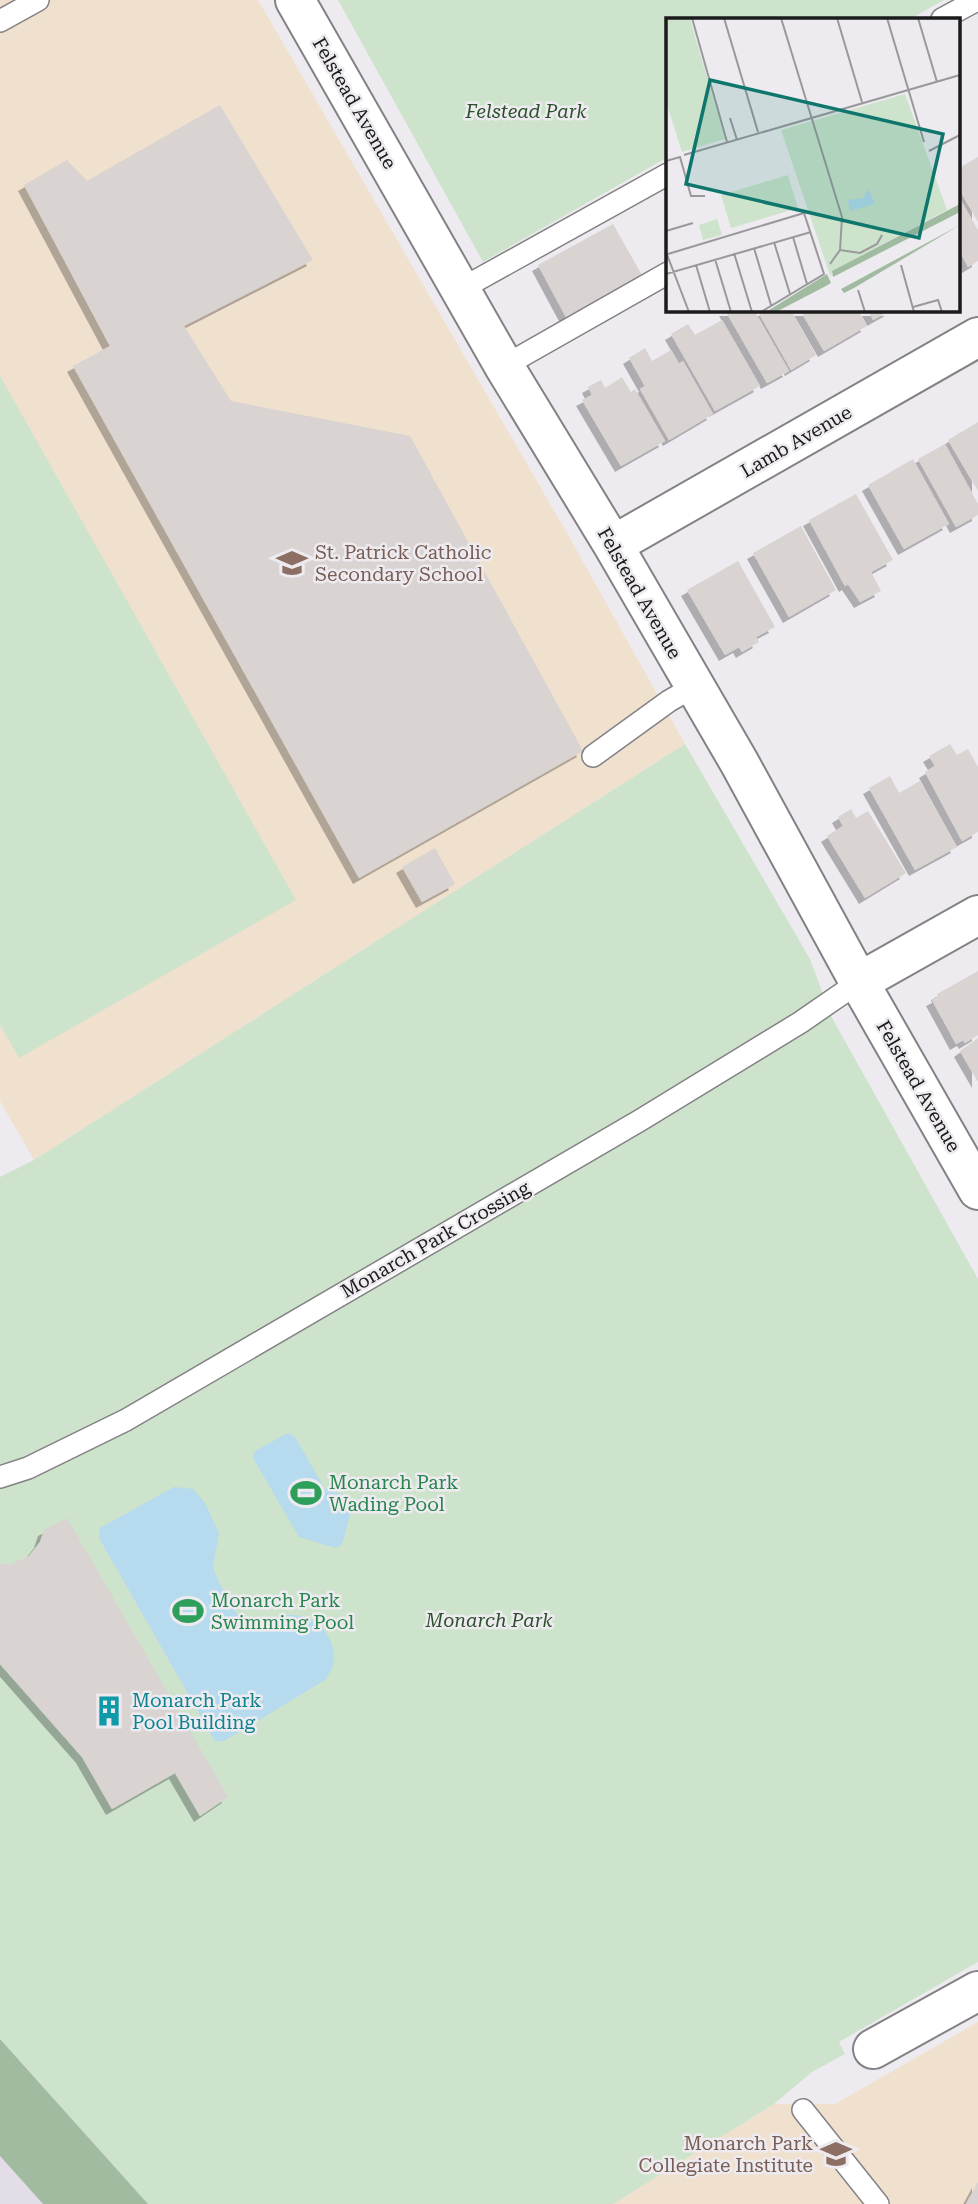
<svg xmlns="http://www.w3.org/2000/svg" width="978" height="2204" viewBox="0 0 978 2204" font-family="'Roboto Serif',serif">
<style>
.built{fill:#e3dde8}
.education{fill:#f0e0ce}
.green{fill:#cde3cc}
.forest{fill:#a1bba0}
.water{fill:#b6daee}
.building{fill:#d9d3d2;filter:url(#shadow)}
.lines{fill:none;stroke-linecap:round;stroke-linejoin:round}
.service-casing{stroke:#848185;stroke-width:24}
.minor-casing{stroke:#848185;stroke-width:42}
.service{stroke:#fff;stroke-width:21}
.minor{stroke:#fff;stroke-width:38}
.labels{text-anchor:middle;stroke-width:5;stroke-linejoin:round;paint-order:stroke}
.street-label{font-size:19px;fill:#1c1b1c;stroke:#eeebf0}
.park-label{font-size:19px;font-style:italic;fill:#2b512b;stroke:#eeebf0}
.education-label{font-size:19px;fill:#785e54;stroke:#eeebf0;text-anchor:start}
.leisure-label{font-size:19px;fill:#27864d;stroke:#eeebf0;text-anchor:start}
.culture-label{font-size:19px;fill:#0d838f;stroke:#eeebf0;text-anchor:start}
.inset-road{fill:none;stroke:#9a989b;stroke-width:2}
.view{fill:#0f766e;fill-opacity:0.15;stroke:#0f766e;stroke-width:3.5}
.inset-edge{fill:none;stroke:#1c1b1c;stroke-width:3.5}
</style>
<defs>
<filter id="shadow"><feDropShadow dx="-6" dy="6" stdDeviation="0" flood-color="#0004"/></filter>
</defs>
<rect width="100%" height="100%" fill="#eeebf0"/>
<path class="built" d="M0 2156 43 2204H0Z"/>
<path class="education" d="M0 0H258L567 533 685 744 34 1160 0 1101Z
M978 2022V2204H613L774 2104H835Z"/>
<path class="green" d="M338 0H944L910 19H668V157L483 262Z
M0 376 296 900 19 1058 0 1025Z
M685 744 810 959 831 1016 978 1279V1962L839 2042 845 2054 812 2072 774 2104 613 2204H148L0 2039V1177L34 1160Z"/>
<path class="forest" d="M0 2039 148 2204H43L0 2156Z"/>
<path class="water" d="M288 1433 295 1437 325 1489 351 1497 353 1503 342 1544 336 1548 299 1537 253 1458 255 1451Z
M174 1487 193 1489 205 1503 219 1533 213 1567 219 1583 238 1616 252 1624C265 1622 276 1616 289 1615 316 1613 339 1639 333 1665 332 1670 327 1676 325 1680L224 1741H215L99 1538 100 1528Z"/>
<path class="building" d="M220 105 313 260 184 326 231 401 410 436 583 751 359 878 73 366 110 346 24 185 67 160 87 181Z
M978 157V222L959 189V179L962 177 959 168Z
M959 197 978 230V261L968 267 959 250Z
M613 224 643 277 567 319 538 265Z
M725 310H754L789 371 767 383Z
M757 310H791L816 355 791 370Z
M800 310H858L867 326 824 351Z
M868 310H891L873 320Z
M722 320 760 386 715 411 671 334 688 324 695 335Z
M645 348 652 361 671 350 679 364 683 361 713 414 669 440 640 389 645 386 629 358Z
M622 377 631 392 635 389 665 441 621 466 582 400 592 395 588 387 601 380 605 388Z
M978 422V491L948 440Z
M945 444 978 504V515L956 527 918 459Z
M913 459 949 524 904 549 868 485Z
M856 494 893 560 871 572 881 591 860 602 848 584 845 586 809 520Z
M801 526 836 590 789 617 753 553Z
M738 561 775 627 756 637 759 642 742 652 739 647 725 655 687 590Z
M950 744 957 755 968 749 978 767V832L962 841 925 772 935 766 929 756Z
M890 776 899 793 920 781 957 847 915 870 869 788Z
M851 809 856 818 868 811 906 873 865 898 827 836 843 826 838 817Z
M435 848 455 884 422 902 402 867Z
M978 971V1035L965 1043 963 1040 956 1044 932 1000 938 997 937 994Z
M978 1038V1082L960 1051Z
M67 1518 228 1797 200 1816 175 1773 112 1809 82 1757 0 1664V1564H11L29 1556 40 1542 44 1530Z
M978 2182V2204H966Z"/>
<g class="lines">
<g class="service-casing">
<path id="service" d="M942 19 977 0
M0 21 38 0
M461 289 668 174
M504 366 668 273
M593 756 669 701 695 686
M0 1477 28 1468 126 1420 639 1121 801 1022 859 982
M803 2110 878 2204"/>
</g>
<g class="minor-casing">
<path id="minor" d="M295 0 504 366 613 545 739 762 859 982 978 1190
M613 545 978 337
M859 982 978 915
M873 2049 978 1991"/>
</g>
<use href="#service" class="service"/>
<use href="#minor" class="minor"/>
</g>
<defs>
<g id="school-bare" transform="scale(2.415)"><path d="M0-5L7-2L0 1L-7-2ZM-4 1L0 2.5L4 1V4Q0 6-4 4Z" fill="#8d6e63" stroke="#eeebf0" stroke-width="2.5" paint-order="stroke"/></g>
<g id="stadium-bare" transform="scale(2.415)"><path d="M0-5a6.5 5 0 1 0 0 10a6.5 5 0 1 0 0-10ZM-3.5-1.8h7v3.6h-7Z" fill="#2e9e5b" stroke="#eeebf0" stroke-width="2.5" paint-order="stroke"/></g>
<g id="building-bare" transform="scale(2.415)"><path d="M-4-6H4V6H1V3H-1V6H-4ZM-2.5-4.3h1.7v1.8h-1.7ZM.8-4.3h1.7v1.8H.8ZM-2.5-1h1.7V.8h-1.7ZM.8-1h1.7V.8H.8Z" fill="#0f9aa8" stroke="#eeebf0" stroke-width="2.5" paint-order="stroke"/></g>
</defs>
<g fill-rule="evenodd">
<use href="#school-bare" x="292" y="563"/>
<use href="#stadium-bare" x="306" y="1493"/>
<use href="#stadium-bare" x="188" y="1611"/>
<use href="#building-bare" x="109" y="1711"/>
<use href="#school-bare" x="836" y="2154"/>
</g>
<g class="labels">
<g class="street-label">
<text transform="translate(355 103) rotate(60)" y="7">Felstead Avenue</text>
<text transform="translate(796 441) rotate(-30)" y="7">Lamb Avenue</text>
<text transform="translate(640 593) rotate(60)" y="7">Felstead Avenue</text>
<text transform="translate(919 1086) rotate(60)" y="7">Felstead Avenue</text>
<text transform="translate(435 1239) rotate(-30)" y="7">Monarch Park Crossing</text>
</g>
<g class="park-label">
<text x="526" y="118">Felstead Park</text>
<text x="489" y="1627">Monarch Park</text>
</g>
<g class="education-label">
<text x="315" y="559">St. Patrick Catholic<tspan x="315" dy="22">Secondary School</tspan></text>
<text x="813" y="2150" text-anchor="end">Monarch Park<tspan x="813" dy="22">Collegiate Institute</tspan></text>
</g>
<g class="leisure-label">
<text x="329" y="1489">Monarch Park<tspan x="329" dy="22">Wading Pool</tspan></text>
<text x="211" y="1607">Monarch Park<tspan x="211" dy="22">Swimming Pool</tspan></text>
</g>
<g class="culture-label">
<text x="132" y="1707">Monarch Park<tspan x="132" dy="22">Pool Building</tspan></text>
</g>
</g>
<g transform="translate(666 18)">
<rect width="294" height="294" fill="#eeebf0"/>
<path d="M0 0 24 1 59 121 16 134 0 84ZM239 76 281 192 166 253 165 260 115 112ZM122 157 132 190 65 210 55 177ZM51 201 56 217 37 222 33 207Z" fill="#cde3cc"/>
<path d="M294 186V194L167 259 166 253ZM294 207 188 270 178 275 175 271ZM161 256 165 265 158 269 110 294H100Z" fill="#a1bba0"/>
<path d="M202 171 209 186 184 193 182 182 197 180Z" fill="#b6daee"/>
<path class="inset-road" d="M26 0 61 124M58 0 92 114M115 0 176 199 174 232 164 246M171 0 196 84M221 0 258 124M252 0 271 64M64 100 71 122M263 133 294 117M18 137 294 57M0 143 14 139 25 178H39M0 213 27 205M127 219 141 266M108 224 124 276M88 230 105 287M174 232 194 235 211 226 216 217M0 234 23 294M68 235 86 294M2 236 138 195 158 256 95 294M49 241 65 294M30 247 44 294M235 247 248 294M0 256 145 214M192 272 199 294M247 289 272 282 276 294"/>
<path class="view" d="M44 62 277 116 253 220 20 166Z"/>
<rect width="294" height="294" class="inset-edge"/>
</g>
</svg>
